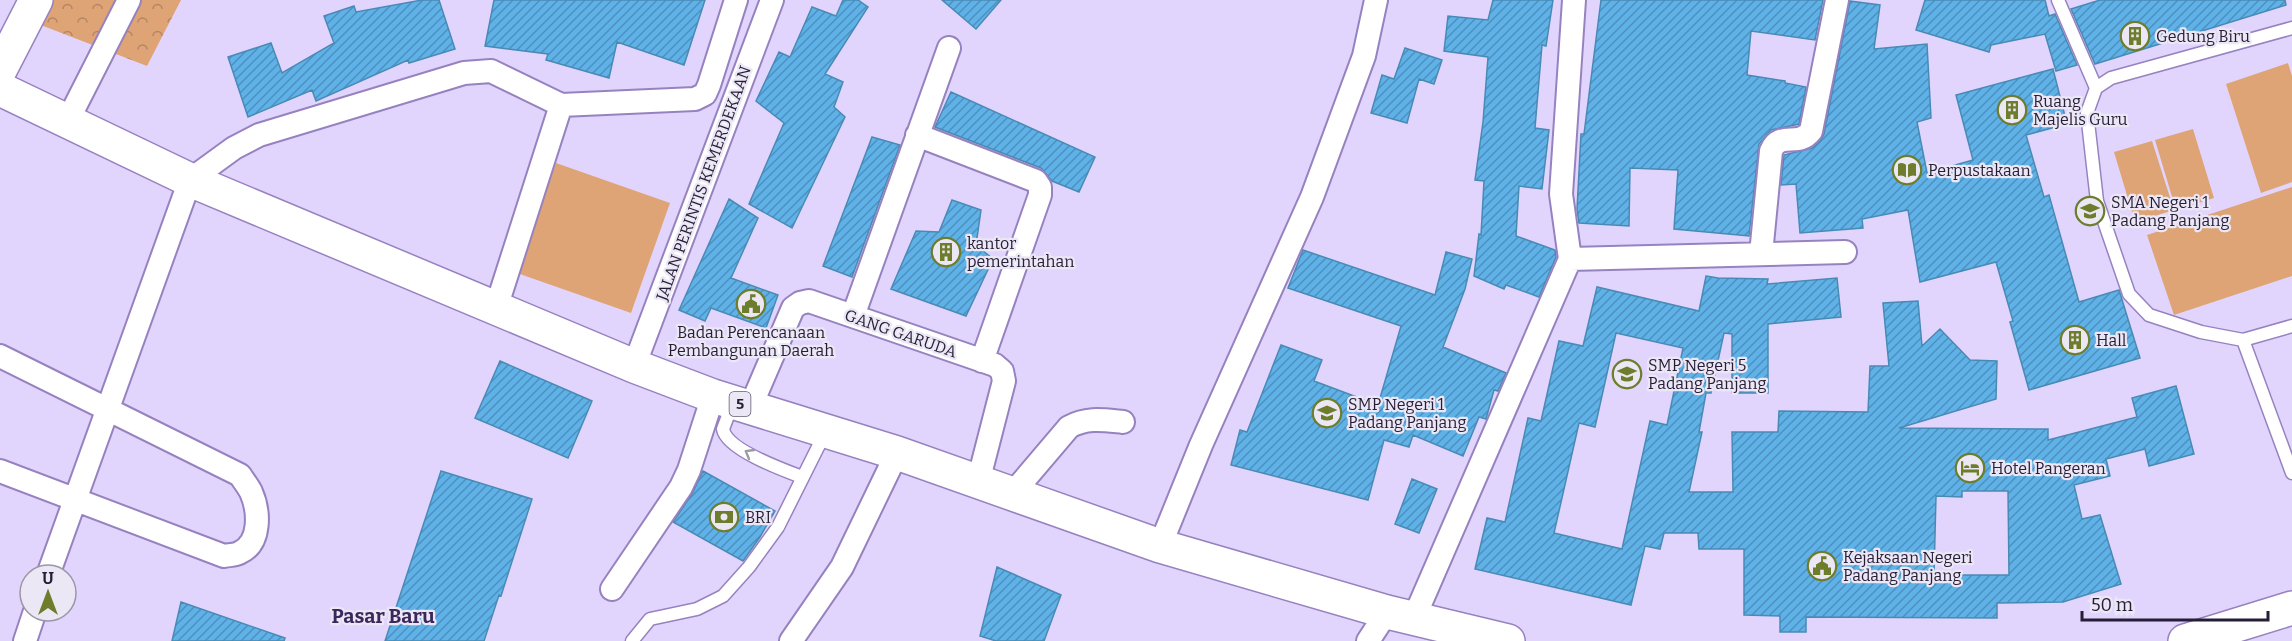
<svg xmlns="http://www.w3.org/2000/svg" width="2292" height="641" viewBox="0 0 2292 641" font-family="Bitter,serif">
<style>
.park{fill:url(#park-crowns)}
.garden{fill:#dea476}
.building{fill:url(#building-hatch);stroke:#498ab5;stroke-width:1.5;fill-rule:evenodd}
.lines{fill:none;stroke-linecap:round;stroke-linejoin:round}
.service-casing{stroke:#9782c0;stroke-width:15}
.minor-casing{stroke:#9782c0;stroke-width:26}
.secondary-casing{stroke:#9782c0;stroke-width:36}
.trunk-casing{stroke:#9782c0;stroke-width:36}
.service{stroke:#fff;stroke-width:12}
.minor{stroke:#fff;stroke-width:22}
.secondary{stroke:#fff;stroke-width:33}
.trunk{stroke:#fff;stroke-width:33}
.oneway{stroke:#9d99a5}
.labels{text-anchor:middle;stroke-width:4.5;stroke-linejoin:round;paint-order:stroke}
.shield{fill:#ebe7f5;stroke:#615a6f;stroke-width:1.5}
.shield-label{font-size:15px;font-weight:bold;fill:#261d36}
.poi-label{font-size:16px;fill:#261d36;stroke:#ebe7f5;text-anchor:start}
.street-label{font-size:16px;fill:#261d36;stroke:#ebe7f5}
.quarter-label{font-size:20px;font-weight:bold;fill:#3c275d;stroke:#ebe7f5}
</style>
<defs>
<pattern id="park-crowns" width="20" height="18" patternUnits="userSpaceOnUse" patternTransform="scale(1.5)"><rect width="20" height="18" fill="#dea476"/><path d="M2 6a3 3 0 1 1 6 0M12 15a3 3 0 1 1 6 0" fill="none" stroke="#b48562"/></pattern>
<pattern id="building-hatch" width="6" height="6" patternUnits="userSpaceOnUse" patternTransform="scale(1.5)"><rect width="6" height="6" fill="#5fb2e8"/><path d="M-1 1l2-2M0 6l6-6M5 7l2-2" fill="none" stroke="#4e90bd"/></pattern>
</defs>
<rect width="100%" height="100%" fill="#e2d5fd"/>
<path class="park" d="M51 0H181L147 66 38 24Z"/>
<path class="garden" d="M2288 63 2292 76V182L2261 193 2226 84Z
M2193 129 2214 198 2176 210 2155 140Z
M2152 141 2174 210 2135 222 2114 152Z
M556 163 670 203 631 313 517 273Z
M2292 187V276L2174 315 2147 235Z"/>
<path class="building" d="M422 0H439L455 49 409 63 408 60 316 101 312 90 248 117 228 57 271 43 282 73 334 43 324 16 354 6 356 12Z
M494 0H705L684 65 617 42 609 78 546 60 548 54 485 46Z
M843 0H858L868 7 825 74 843 82 834 107 845 117 792 228 749 204 784 123 756 101 779 52 790 57 812 7 836 16Z
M942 0H1001L976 29Z
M1493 0H1553L1546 46 1542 45 1535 128 1549 130 1542 189 1519 186 1516 236 1555 250 1556 257 1539 297 1506 285 1504 289 1474 276 1479 234 1481 235 1484 181 1475 180 1483 122 1488 57 1444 51 1448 16 1488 20Z
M1601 0H1823L1815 40 1751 31 1747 75 1785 81V83L1806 87 1799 124 1771 130 1759 144 1749 236 1674 229 1678 170 1630 168 1629 226 1579 223 1577 209 1581 134H1584Z
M1925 0H2045L2049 16 2055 14 2077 65 2056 71 2045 34 1991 45 1989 52 1916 30Z
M2100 0H2285L2286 5 2095 64 2071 9Z
M1850 1 1880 5 1874 49 1927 44 1931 118 1917 122 1927 173 1973 160 1956 95 2053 69 2067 124 2026 135 2044 197 2049 195 2079 302 2119 290 2140 358 2029 390 2010 322 2013 321 1996 262 1920 282 1908 210 1862 219 1863 228 1800 233 1796 184 1781 185 1784 155 1812 148 1820 141 1824 134Z
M1405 48 1442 60 1434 84 1419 79 1407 123 1371 113 1382 75 1394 79Z
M951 92 1095 157 1079 192 1052 181 1041 168 935 127Z
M872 137 900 145 852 277 823 266Z
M729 199 758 218 731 278 778 295 766 328 711 308 705 321 679 310Z
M952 200 981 210 976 245 993 259 966 316 891 289 916 231 939 232Z
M1303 250 1435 295 1446 252 1472 259 1465 289 1443 347 1506 373 1498 391 1494 390 1486 419 1479 417 1463 456 1413 435 1409 447 1384 440 1368 500 1231 465 1240 430 1247 432 1281 345 1322 360 1314 381 1378 405 1401 326 1288 288Z
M1706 276 1718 278 1768 279 1767 284 1837 278 1841 317 1768 324V393H1732V334L1724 333 1711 393H1706L1699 432H1702L1689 492H1733L1732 432H1778L1779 411 1868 412 1870 366H1889L1883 303 1918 301 1922 346 1940 329 1970 360 1997 361 1996 399 1899 428 2048 429V440L2137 417 2132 398 2176 386 2194 454 2149 466 2145 449 2106 459 2110 476 2074 485 2082 519 2100 515 2121 584 2063 602 1997 603V618L1806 617V632H1780V616L1744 615V549H1699L1698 533H1664L1660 549 1645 546 1631 605 1475 569 1487 518 1505 522 1528 418 1541 421 1559 341 1583 346 1597 287 1699 311ZM1616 333 1683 348 1667 425 1650 421 1622 549 1554 533 1579 423 1595 427ZM1962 491H2008L2009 575H1934L1936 496 1962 497Z
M500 361 592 401 568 458 475 418Z
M441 471 532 499 501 596 499 595 484 641H385Z
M703 471 775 511 760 537 743 561 673 522 692 494Z
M1412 479 1437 489 1419 533 1395 524Z
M997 567 1061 595 1044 641H996L980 636Z
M181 602 285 638 284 641H172Z"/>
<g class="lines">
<g class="service-casing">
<path id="service" d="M2058 0 2096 88
M2292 28 2111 78 2096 88 2087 113 2097 201 2129 294 2149 315 2201 332 2243 340 2292 326
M2243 340 2292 473
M732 405 723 429C726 449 783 470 802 477
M632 641 650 619 697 609 723 596 749 567 778 527 826 431"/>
</g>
<g class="minor-casing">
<path id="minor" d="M67 122 129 0
M917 135 1036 181 1040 187V195L982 361
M1761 254 1771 151C1780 130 1798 148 1811 131L1837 0
M1570 259 1845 252
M496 308 561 105
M853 316 949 48
M0 356 240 475C243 480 248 486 251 492 259 510 262 543 239 553 235 555 229 555 224 556L0 471
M634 366 772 0
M750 408 793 308 800 303 809 301 995 365 1002 371 1004 381 978 482
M1012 494 1069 427C1087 417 1103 420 1123 422
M1160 546 1201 445 1312 197 1364 56 1376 0
M48 575 190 180 234 148 259 135 464 73 491 71 561 105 695 99 705 94 709 85 736 0
M612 589 681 487 689 470 713 396
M1414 618 1570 259 1561 194 1574 0
M25 641 35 611
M791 641 842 567 897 453
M1368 641 1387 612"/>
</g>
<g class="secondary-casing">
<path id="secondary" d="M0 70 36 0"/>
</g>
<g class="trunk-casing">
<path id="trunk" d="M0 89 190 180 634 366 713 396 897 453 1160 546 1387 612 1508 641
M2185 641 2292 608"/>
</g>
<use href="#service" class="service"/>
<use href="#minor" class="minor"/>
<use href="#secondary" class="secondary"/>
<use href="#trunk" class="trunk"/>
</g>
<defs><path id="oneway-chevron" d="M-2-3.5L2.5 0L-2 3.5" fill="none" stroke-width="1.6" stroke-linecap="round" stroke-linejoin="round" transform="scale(1.5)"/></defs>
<use class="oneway" href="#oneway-chevron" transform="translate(749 453) rotate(-150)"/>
<defs>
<g id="building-ring" transform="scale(1.5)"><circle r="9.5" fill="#ebe7f5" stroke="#6d7d2b" stroke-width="1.5"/><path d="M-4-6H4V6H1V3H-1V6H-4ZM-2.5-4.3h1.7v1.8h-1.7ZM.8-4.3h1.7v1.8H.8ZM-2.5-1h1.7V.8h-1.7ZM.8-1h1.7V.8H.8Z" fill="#6d7d2b"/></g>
<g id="library-ring" transform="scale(1.5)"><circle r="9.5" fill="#ebe7f5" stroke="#6d7d2b" stroke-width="1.5"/><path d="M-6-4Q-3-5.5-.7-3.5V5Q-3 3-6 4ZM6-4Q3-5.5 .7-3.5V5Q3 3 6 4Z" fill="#6d7d2b"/></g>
<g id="school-ring" transform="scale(1.5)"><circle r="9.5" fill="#ebe7f5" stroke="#6d7d2b" stroke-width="1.5"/><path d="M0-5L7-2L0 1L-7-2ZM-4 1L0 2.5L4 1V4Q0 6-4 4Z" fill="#6d7d2b"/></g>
<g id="civic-ring" transform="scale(1.5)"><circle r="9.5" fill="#ebe7f5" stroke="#6d7d2b" stroke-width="1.5"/><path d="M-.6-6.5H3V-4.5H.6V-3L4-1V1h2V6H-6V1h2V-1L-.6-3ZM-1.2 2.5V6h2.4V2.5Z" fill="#6d7d2b"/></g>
<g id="hotel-ring" transform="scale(1.5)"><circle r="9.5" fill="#ebe7f5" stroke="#6d7d2b" stroke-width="1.5"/><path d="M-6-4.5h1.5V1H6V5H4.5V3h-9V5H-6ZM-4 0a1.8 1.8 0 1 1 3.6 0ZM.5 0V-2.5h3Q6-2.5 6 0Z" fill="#6d7d2b"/></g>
<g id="bank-ring" transform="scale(1.5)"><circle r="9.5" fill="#ebe7f5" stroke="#6d7d2b" stroke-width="1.5"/><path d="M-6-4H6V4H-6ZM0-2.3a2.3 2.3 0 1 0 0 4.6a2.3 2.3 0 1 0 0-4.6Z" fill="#6d7d2b"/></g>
</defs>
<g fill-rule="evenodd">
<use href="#building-ring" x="2135" y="36"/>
<use href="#building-ring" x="2012" y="110"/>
<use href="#library-ring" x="1907" y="170"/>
<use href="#school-ring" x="2090" y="211"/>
<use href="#building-ring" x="946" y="252"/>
<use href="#civic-ring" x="751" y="304"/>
<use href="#building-ring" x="2075" y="340"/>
<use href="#school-ring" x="1627" y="374"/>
<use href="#school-ring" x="1327" y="413"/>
<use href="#hotel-ring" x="1970" y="468"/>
<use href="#bank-ring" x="724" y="517"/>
<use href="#civic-ring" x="1822" y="566"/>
</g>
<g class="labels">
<rect class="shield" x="729.5" y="392" width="21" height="24" rx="4.5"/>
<g class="shield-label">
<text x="740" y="409">5</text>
</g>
<g class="poi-label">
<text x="2156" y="42">Gedung Biru</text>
<text x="2033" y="107">Ruang<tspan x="2033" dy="18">Majelis Guru</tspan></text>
<text x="1928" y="176">Perpustakaan</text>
<text x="2111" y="208">SMA Negeri 1<tspan x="2111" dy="18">Padang Panjang</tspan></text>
<text x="967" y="249">kantor<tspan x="967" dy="18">pemerintahan</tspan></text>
<text x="751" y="338" text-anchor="middle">Badan Perencanaan<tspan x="751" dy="18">Pembangunan Daerah</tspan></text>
<text x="2096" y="346">Hall</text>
<text x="1648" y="371">SMP Negeri 5<tspan x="1648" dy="18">Padang Panjang</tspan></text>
<text x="1348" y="410">SMP Negeri 1<tspan x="1348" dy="18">Padang Panjang</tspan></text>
<text x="1991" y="474">Hotel Pangeran</text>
<text x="745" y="523">BRI</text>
<text x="1843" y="563">Kejaksaan Negeri<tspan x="1843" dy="18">Padang Panjang</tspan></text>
</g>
<g class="street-label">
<text transform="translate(703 183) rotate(-70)" y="6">JALAN PERINTIS KEMERDEKAAN</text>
<text transform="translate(901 333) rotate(19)" y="6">GANG GARUDA</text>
</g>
<g class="quarter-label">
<text x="383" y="623">Pasar Baru</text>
</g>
</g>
<g transform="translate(48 593)"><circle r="28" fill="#ebe7f5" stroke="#9c96a9" stroke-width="1.5"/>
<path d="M0-4.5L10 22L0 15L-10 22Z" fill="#6d7d2b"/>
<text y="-9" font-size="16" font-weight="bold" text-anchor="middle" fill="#261d36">U</text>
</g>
<path d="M2082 611v9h186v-9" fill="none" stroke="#261d36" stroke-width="3"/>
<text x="2091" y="611" font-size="18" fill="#261d36" stroke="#ebe7f5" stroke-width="4.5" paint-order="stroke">50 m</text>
</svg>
